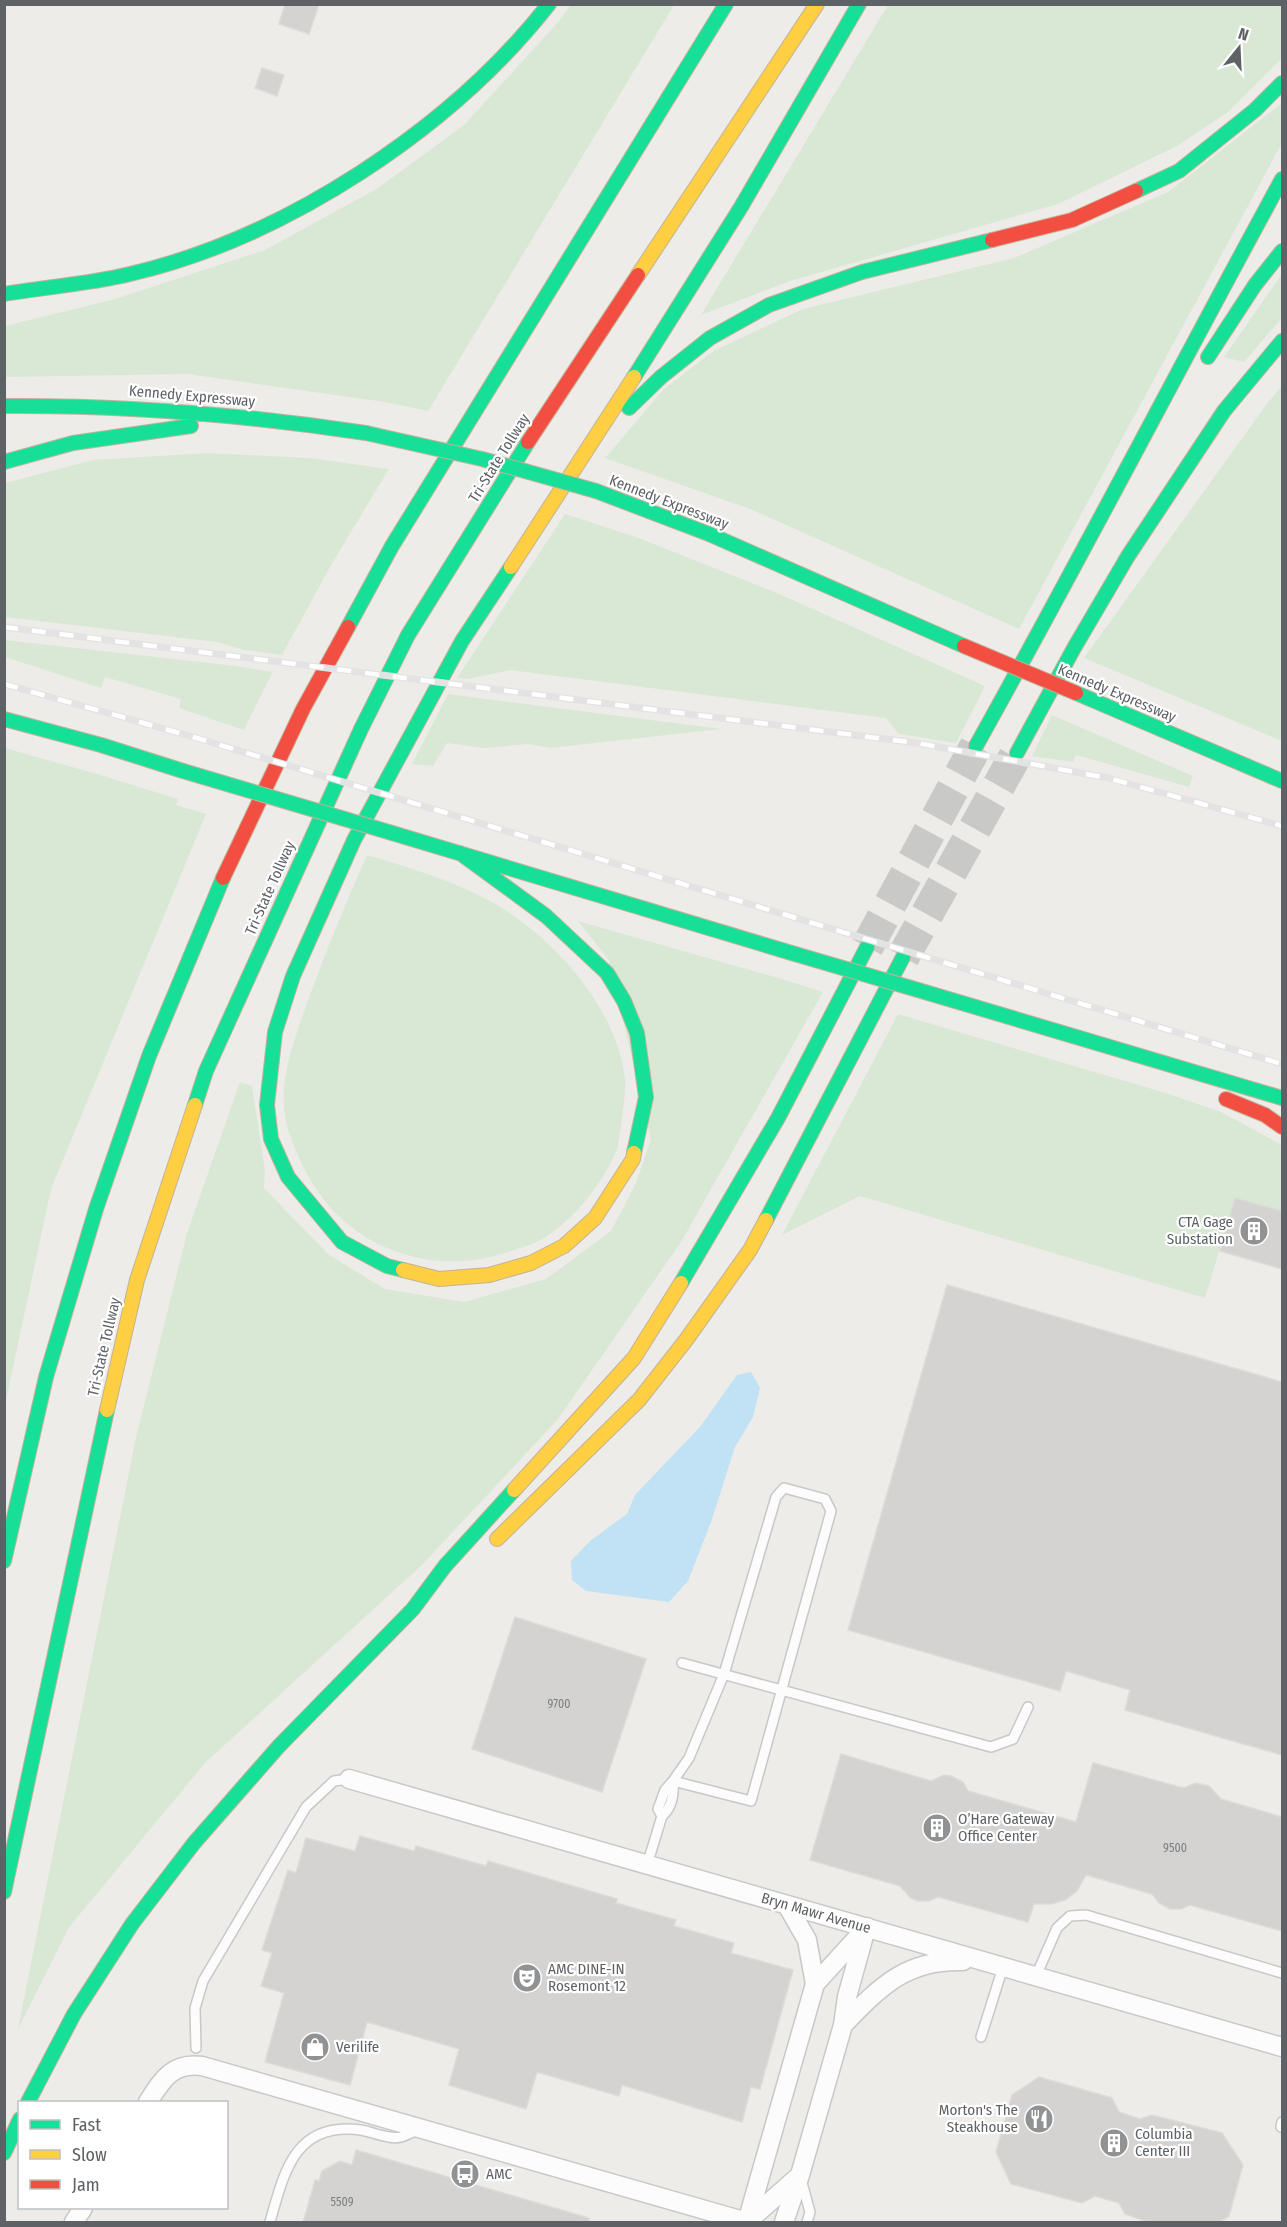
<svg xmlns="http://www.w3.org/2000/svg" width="1287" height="2227" viewBox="0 0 1287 2227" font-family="'Fira Sans Condensed',sans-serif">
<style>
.green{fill:#d9e8d5}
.water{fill:#c0e2f4}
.building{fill:#d4d3d2;stroke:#dcdbd8;stroke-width:1.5}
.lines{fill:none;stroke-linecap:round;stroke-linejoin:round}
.highway-tunnel{stroke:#c9cac8;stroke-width:33;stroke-dasharray:33 16;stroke-linecap:butt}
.lane-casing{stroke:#c8c8c8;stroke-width:12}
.street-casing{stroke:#c8c8c8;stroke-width:21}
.fast-casing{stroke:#c3b298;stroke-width:16}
.slow-casing{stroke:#c3b298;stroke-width:16}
.jam-casing{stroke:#c3b298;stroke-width:16}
.lane{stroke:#fcfcfc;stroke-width:9}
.street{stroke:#fcfcfc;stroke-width:18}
.fast{stroke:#16e098;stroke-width:14}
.slow{stroke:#ffcf43;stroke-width:14}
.jam{stroke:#f24e42;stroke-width:14}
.rail-casing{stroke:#e3e3e3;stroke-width:7}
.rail{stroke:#fff;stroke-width:4.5;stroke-dasharray:14;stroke-linecap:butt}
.fast-bridge-casing{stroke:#c3b298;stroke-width:16;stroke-linecap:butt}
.jam-bridge-casing{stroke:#c3b298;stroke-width:16;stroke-linecap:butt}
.fast-bridge{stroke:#16e098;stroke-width:14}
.jam-bridge{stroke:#f24e42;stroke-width:14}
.labels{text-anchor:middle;stroke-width:4.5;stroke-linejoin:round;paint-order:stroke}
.number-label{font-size:12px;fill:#7d8082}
.street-label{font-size:15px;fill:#5e6266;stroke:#fff}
.poi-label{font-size:15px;fill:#5e6266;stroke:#fff;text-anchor:start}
</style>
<rect width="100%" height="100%" fill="#edece9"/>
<path class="green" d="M571 4 674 5 428 411 385 402 188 374 5 377V326L115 299 265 250 378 188 464 125 560 20Z
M888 5H1282V58L1228 112 1177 146 1058 204 790 281 701 315Z
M1282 103V143L1019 629 750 509 605 458 664 389 715 350 803 309 1014 258 1168 192Z
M1282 274V318L1244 362 1224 357Z
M1282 385V741L1084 658 1266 405Z
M207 453 310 458 389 469 331 565 282 655 244 650 217 642 5 617V483L93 460Z
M565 514 636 537 777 593 985 686 956 743 899 734 886 718 510 670 468 679 457 678Z
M5 640 236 666 273 672 244 730 179 708 181 699 105 677 101 688 5 657Z
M448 694 721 729 550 748 528 744 484 748 447 743 433 766 412 764Z
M1052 715 1193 776 1189 787 1076 755 1073 762 1032 756Z
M5 748 97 774 178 799 176 805 206 814 51 1189 5 1405Z
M367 855C407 867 445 878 482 897 547 929 617 1005 625 1079 626 1094 623 1111 621 1126 620 1133 619 1142 617 1149 603 1183 575 1219 544 1238 536 1243 526 1246 517 1249 475 1265 434 1266 392 1250 355 1236 326 1209 307 1174 297 1154 286 1132 284 1108 281 1074 295 1038 306 1006 324 955 345 905 367 855Z
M578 921 782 979 823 992 681 1242 558 1419 422 1565 206 1762 70 1926 18 2029 135 1442 187 1233 240 1082 252 1086 265 1171 264 1188 329 1255 385 1289 464 1302 546 1279 611 1231 635 1185 651 1140 609 960Z
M898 1014 1169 1094 1221 1112 1282 1145V1211L1235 1198 1205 1298 860 1196 782 1235Z"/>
<path class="water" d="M751 1372 760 1388 753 1417 735 1447 711 1522 688 1581 669 1602 586 1591 572 1580 571 1561 590 1541 627 1514 635 1495 700 1427 737 1375Z"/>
<path class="building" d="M285 4H319L309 34 279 24Z
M262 68 284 75 277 96 255 88Z
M1235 1198 1282 1211V1269L1220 1251Z
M947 1285 1282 1382V1755L1125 1710 1130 1690 1066 1671 1060 1691 848 1630Z
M515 1617 646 1659 602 1792 472 1749Z
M841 1754 931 1781 944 1775 951 1776 963 1782 968 1791 1076 1822 1093 1763 1183 1788 1196 1783 1209 1786 1221 1799 1282 1817V1931L1190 1905 1181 1909H1170L1159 1903 1152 1894 1086 1875 1077 1891 1065 1900 1051 1904H1034L1028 1922 938 1897 929 1901H918L911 1898 900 1886 810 1860Z
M360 1836 414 1851 416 1846 486 1866 488 1861 617 1899 616 1903 676 1920 674 1926 734 1943 731 1953 793 1970 760 2089 751 2087 742 2122 622 2085 619 2096 537 2072 526 2109 449 2085 459 2049 367 2022 350 2085 265 2062 284 1993 261 1986 272 1953 262 1950 288 1870 296 1873 306 1838 355 1851Z
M1039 2077 1112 2098 1119 2112 1140 2119 1152 2115 1222 2133 1243 2165 1229 2216 1218 2223H1151L1125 2214 1119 2203 1095 2196 1082 2203 1011 2184 996 2152 1012 2095Z
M356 2150 589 2218V2223H303L315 2180 319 2181 322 2171 340 2161 352 2165Z"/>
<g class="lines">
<path class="highway-tunnel" d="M867 947 976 746
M903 957 1017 753"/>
<g class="lane-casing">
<path id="lane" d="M682 1663 991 1747 1013 1739 1028 1707
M662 1816 658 1809 665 1790 673 1781 689 1758 724 1674 776 1497 784 1488 825 1499 831 1511 751 1801 673 1781
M647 1865 662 1816C672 1808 674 1794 673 1781
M1036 1976 1057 1928 1070 1916 1086 1915 1282 1973
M981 2037 1003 1967
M196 2048 195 2008 203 1981 306 1807 334 1781 349 1779
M1281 2127 1282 2122
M801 2179 810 2212 807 2222
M270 2222C284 2172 295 2121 361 2130 372 2132 390 2140 401 2137 407 2135 413 2132 418 2130"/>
</g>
<g class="street-casing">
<path id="street" d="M349 1779 1282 2047
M787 1905 807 1940 815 1984
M843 2025C880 1987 906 1959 963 1961
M148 2102C162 2080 172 2062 202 2066L747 2222
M748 2221 799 2176
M74 2222 83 2208
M747 2222 815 1984 867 1927
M784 2222 800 2175 843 2025 847 1997 865 1932"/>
</g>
<g class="fast-casing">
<path id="fast" d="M1136 191 1179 171 1255 110 1282 83
M4 294C46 287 89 284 130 274 285 238 451 129 549 4
M1208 357 1255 285 1282 251
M634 377 741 207 859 4
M4 406C126 405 246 415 366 433
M629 408 661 377 710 338 769 305 862 272 992 240
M4 462 73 443 191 426
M596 491 709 534 964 646
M348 627 392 546 726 4
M1076 693 1282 781
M4 719 101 745 183 771
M976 746C1081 558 1179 368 1282 179
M1017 753 1074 648 1128 556 1224 411 1282 341
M392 833 795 954
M460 853 546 916 607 973 624 1001 637 1033 646 1097 634 1153
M918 990 1282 1098
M195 1105 206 1071 361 729 408 635 528 442
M766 1220 903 957
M403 1270 387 1266 342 1242 288 1177 271 1139 267 1105 275 1032 293 976 354 840 462 641 511 567
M681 1283 778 1118 867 947
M4 1561 46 1377 96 1209 149 1056 223 878
M4 1892 107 1410
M28 2102 74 2014 132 1924 194 1843 279 1746 413 1609 445 1566 514 1490
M4 2153 20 2119"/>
</g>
<g class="slow-casing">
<path id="slow" d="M638 275 817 4
M511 567 634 377
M403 1270 439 1279 489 1275 531 1263 564 1246 595 1218 633 1159 634 1153
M107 1410 137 1280 195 1105
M514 1490 634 1358 681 1283
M497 1539 639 1400 686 1340 750 1250 766 1220"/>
</g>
<g class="jam-casing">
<path id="jam" d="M992 240 1072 220 1136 191
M528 442 638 275
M223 878 303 709 348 627
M1226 1099 1265 1115 1282 1127"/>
</g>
<use href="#lane" class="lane"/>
<use href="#street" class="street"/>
<use href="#fast" class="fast"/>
<use href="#slow" class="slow"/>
<use href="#jam" class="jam"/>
<g class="rail-casing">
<path id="rail" d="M4 627 917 743 1108 778 1282 826
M4 684 197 738 1282 1064"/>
</g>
<use href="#rail" class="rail"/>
<g class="fast-bridge-casing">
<path id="fast-bridge" d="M366 433 482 459 596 491
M183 771 392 833
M795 954 918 990"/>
</g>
<g class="jam-bridge-casing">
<path id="jam-bridge" d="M964 646 1076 693"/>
</g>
<use href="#fast-bridge" class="fast-bridge"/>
<use href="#jam-bridge" class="jam-bridge"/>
</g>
<defs>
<g id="building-disc" transform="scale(1.5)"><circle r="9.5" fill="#909294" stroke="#fff"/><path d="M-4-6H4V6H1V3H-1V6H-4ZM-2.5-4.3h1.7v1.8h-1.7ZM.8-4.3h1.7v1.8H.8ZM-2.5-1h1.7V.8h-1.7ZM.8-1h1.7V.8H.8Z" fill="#fff"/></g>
<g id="theatre-disc" transform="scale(1.5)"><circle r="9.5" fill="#909294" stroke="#fff"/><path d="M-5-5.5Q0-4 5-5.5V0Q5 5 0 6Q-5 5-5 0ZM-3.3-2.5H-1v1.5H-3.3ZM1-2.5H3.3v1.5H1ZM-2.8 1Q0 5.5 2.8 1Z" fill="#fff"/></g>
<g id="shop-disc" transform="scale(1.5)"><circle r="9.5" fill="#909294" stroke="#fff"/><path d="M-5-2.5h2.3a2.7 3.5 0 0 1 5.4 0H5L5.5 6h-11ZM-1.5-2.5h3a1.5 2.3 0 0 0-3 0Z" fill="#fff"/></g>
<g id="restaurant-disc" transform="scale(1.5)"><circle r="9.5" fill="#909294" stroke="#fff"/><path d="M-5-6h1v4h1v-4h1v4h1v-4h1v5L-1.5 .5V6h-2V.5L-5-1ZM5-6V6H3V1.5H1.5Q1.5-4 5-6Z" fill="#fff"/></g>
<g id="bus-disc" transform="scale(1.5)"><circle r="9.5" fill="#909294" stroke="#fff"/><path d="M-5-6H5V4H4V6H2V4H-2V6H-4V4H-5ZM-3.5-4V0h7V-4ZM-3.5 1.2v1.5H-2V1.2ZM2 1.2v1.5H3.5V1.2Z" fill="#fff"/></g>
</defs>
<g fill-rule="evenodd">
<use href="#building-disc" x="1254" y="1231"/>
<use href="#building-disc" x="937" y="1828"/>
<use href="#theatre-disc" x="527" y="1978"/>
<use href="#shop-disc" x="315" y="2047"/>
<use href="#restaurant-disc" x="1039" y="2119"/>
<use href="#building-disc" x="1114" y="2143"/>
<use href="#bus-disc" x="465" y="2174"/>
</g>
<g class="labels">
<g class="number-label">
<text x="559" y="1708">9700</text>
<text x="1175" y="1852">9500</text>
<text x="342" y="2206">5509</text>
</g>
<g class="street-label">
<text transform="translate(192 396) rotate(5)" y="5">Kennedy Expressway</text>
<text transform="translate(499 458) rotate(-58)" y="5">Tri-State Tollway</text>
<text transform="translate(669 502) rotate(21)" y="5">Kennedy Expressway</text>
<text transform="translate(1117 693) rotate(23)" y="5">Kennedy Expressway</text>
<text transform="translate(270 888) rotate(-66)" y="5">Tri-State Tollway</text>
<text transform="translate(104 1347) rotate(-77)" y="5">Tri-State Tollway</text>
<text transform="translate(816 1913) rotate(16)" y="5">Bryn Mawr Avenue</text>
</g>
<g class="poi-label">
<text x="1233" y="1227" text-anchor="end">CTA Gage<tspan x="1233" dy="17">Substation</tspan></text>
<text x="958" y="1824">O’Hare Gateway<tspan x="958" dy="17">Office Center</tspan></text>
<text x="548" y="1974">AMC DINE-IN<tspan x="548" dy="17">Rosemont 12</tspan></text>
<text x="336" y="2052">Verilife</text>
<text x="1018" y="2115" text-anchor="end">Morton's The<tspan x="1018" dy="17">Steakhouse</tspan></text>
<text x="1135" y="2139">Columbia<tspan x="1135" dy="17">Center III</tspan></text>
<text x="486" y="2179">AMC</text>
</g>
</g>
<rect width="1287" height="2227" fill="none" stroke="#5e6266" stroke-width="12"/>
<rect x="18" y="2101" width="210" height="108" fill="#ffffff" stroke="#bfc0c2" stroke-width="1.5"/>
<rect x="30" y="2120" width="30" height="9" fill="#16e098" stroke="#bfc0c2" stroke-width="1.5"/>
<text x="72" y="2131" font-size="18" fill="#5e6266">Fast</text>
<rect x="30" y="2150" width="30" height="9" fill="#ffcf43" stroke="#bfc0c2" stroke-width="1.5"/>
<text x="72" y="2161" font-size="18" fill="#5e6266">Slow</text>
<rect x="30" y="2180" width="30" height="9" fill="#f24e42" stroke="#bfc0c2" stroke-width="1.5"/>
<text x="72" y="2191" font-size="18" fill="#5e6266">Jam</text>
<g transform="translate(1239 48) rotate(18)" stroke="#ffffff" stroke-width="4.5" paint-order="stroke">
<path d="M0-4.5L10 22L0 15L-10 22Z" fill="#5e6266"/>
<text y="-9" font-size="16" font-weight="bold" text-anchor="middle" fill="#5e6266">N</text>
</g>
</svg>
